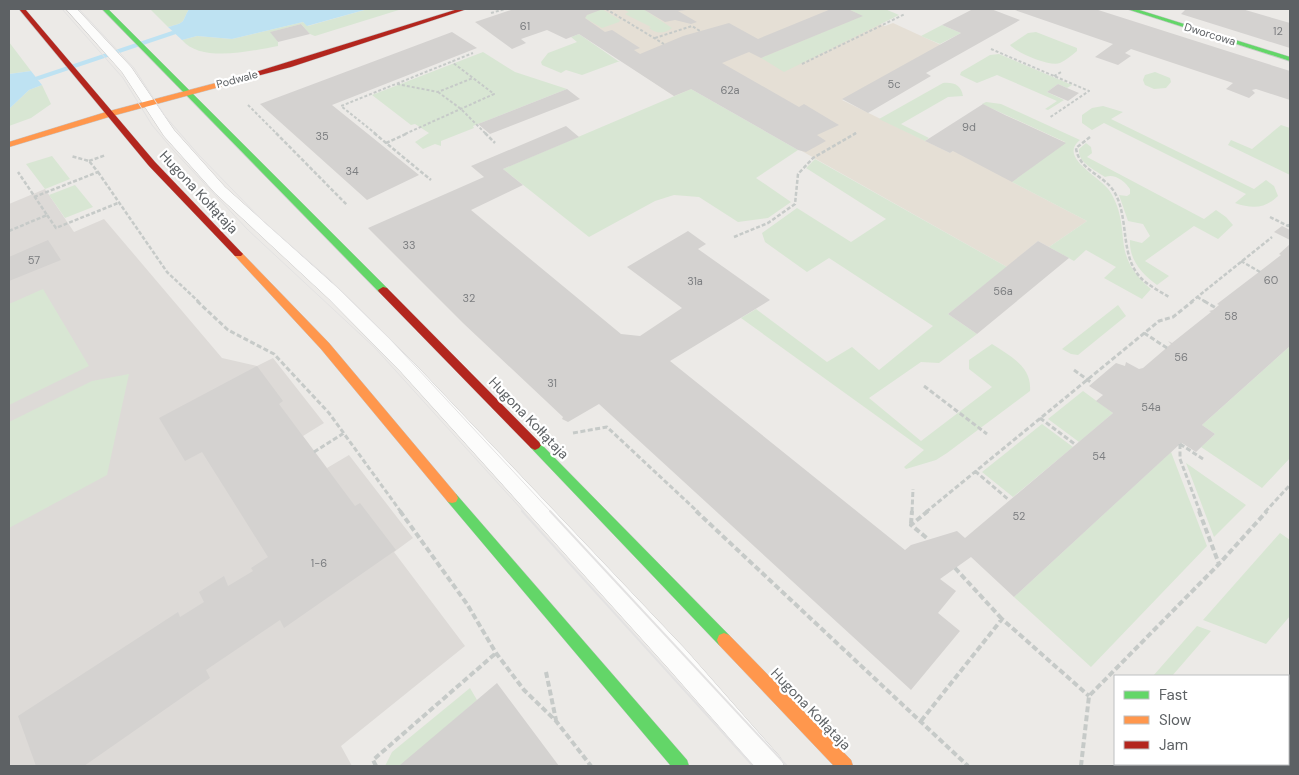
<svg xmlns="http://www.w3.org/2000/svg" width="1299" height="775" viewBox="0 0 1299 775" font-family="'DM Sans',sans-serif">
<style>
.commercial{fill:#e5dfd5}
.education{fill:#dddad7}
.green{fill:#d8e6d3}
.water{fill:#bee2f2}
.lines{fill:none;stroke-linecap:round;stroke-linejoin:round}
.stream{fill:#bee2f2;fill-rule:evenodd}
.building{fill:#d4d2d0}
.lane-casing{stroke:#c8c7c7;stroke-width:1}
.fast-casing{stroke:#c7c7c8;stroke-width:1}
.slow-casing{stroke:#c7c7c8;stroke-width:1}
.jam-casing{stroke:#c7c7c8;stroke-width:1}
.path-far3{stroke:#c6cac8;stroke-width:2;stroke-dasharray:3 2;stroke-linecap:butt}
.path-far2{stroke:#c6cac8;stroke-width:2.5;stroke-dasharray:4 2;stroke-linecap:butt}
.path-far1{stroke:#c6cac8;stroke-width:3;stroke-dasharray:5 2.5;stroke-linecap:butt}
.path{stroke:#c6cac8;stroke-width:4;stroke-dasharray:6 3;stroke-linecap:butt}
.lane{fill:#fcfcfb;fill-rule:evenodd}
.fast{fill:#63d668;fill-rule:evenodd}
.slow{fill:#ff974d;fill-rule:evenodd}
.jam{fill:#b3261e;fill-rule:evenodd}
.tram-far1{stroke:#e3e2e2;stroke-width:1}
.tram{stroke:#e3e2e2;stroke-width:2}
.labels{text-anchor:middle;stroke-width:4.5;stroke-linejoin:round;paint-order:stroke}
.number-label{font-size:11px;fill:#7c7e80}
.far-street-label{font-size:11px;fill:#5d6164;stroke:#fff}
.street-label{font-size:14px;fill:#5d6164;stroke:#fff}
</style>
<rect width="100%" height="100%" fill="#eceae7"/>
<path class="commercial" d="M544 9H848L885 26 893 23 941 45 842 100 950 153 1007 116 1066 143 1012 182 1087 221 1049 247 1038 241 1007 267 692 89 674 96Z"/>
<path class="education" d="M45 189 74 232 104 219 222 358 257 366 273 358 324 423 303 436 327 468 349 455 413 538 394 552 465 646 341 746 352 766H9V204Z"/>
<path class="green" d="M150 9H189C181 23 187 22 168 27Z
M368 9H402L315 36 310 34 301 24 271 32 278 42V46C251 51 201 63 182 40L197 36 232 39 303 22 308 26Z
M602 9 620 20 619 22 602 28 585 18 587 15Z
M623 9H643L672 28C664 34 657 34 649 28L651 27 625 14 629 12Z
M848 9H885L899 15 784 72 761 58 862 16Z
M942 25 961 33 940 44 921 36Z
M1036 32 1077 48V51C1072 55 1066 60 1060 63 1050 67 1017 53 1010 45L1028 33Z
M579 34 618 61H620L582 75 566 70 561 73 542 65 541 62 548 53 577 42 571 37Z
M9 42 31 71 9 74Z
M483 52 515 72 567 89 473 126 474 128 441 141V146L435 144 423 149 415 142 429 133 415 124 411 125 372 95Z
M999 54 1072 85 1067 88 1058 84 1047 92 1064 100 1048 110 1045 109 1057 101 997 75 977 83 960 75 961 72 990 55Z
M1155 72 1170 78 1171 82 1166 88 1154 89 1145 85 1143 80 1145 75Z
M943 83C954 82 961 85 963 96L948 97 901 124 929 138 925 141 879 119Z
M42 85 51 104 31 118 9 126V109L29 90Z
M691 89 798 150 756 178 791 202 768 218 738 222 699 197 674 195 655 201 589 237 503 169Z
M986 102 1001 104 1080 140C1057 158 1102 177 1111 193 1133 232 1109 254 1151 289L1142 299 1104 278 1116 267 1086 250 1074 261 1049 247 1087 221 1012 182 1065 142 982 104Z
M1103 106 1123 112 1111 119 1254 189 1266 180 1274 186 1278 196C1265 209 1252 209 1235 203L1246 194 1104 123 1092 130 1082 123V115L1092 108Z
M1281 125 1290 128V175L1228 145 1231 140 1252 149Z
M1086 143 1091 147 1092 153 1087 157 1204 219 1216 210 1226 217 1233 225 1218 239 1194 226 1145 261 1169 276 1157 285C1142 274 1129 260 1130 240L1142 243 1150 236 1143 224 1128 221 1119 195 1127 196 1130 194V189C1125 181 1114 173 1105 177 1095 170 1077 162 1079 149Z
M52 156 70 179 45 189 26 164Z
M815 159 1007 267 948 314 977 334 939 363 921 362 869 398 921 441 992 387 969 369V360L992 344C1010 356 1032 366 1030 391L947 453 936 460 906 469 904 467 924 450 741 318 756 309 827 362 852 347 879 370 933 326 829 258 807 272 765 242 762 233 797 208 851 242 886 219 806 168Z
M75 185 93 207 65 218 49 195Z
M43 289 89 366 9 405V304Z
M1118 305 1126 316 1078 355 1071 354 1062 349Z
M1290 346V458L1262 488 1201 447 1215 434 1202 425Z
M129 374 107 475 9 528V422L92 381Z
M1083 391 1113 413 1079 442 1048 419Z
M1042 424 1073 447 1013 497 982 472Z
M1171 452 1207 546 1091 667 1014 597Z
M1186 463 1246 505 1214 537Z
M1280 533 1290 540V616L1266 644 1203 620Z
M1197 626 1211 631 1172 676H1153Z
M470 688 477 700 401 766H385L392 752Z"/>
<path class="water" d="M189 9H368L307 26 303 22 232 39 197 36 182 40 168 27C187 22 181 23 189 9Z
M31 71 42 85 29 90 9 109V74Z"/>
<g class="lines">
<path class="stream" d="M172 31 179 33 39 80 32 78Z"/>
</g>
<path class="building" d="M514 9H603L587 15 585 18 605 32 612 30 640 48 634 50 640 54 683 36 729 23 758 39 831 9H848L863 16 761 58 749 52 722 63 799 107 804 104 839 125 817 135 826 141 806 152 798 150 691 89 674 96 579 34 566 39 547 30 521 39 526 43 512 49 475 22Z
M643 9H694L678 11 697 22 691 24 675 20 665 22Z
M973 9H991L1020 20 926 73 931 76 868 113 842 99 961 33 942 25Z
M1012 9H1095L1290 71V100L1256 89 1252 90 1255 93 1249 98 1226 89 1233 83 1131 49 1125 53 1131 56 1118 65 1095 57 1113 44Z
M1186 9H1242L1290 23V48L1181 14Z
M301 24 310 34 278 42 270 32Z
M452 32 477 48 332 105 419 175 367 200 260 104Z
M1058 84 1067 88 1079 93 1068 101 1047 92Z
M567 89 580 99 490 134 478 124Z
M983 104 1007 116 1066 143 1012 182 953 151 950 153 925 141Z
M566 126 579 137 503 169 523 185 471 210 621 334 640 336 682 308 627 267 688 231 706 244 698 249 770 300 670 361 905 550 911 545 957 531 965 538 1113 413 1096 401 1103 395 1089 386 1116 363 1125 366 1126 362 1139 369 1143 368 1171 344 1168 341 1172 343 1211 312 1209 311 1213 310 1219 305 1217 304 1281 255 1279 254 1290 244V346L1202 425 1215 434 1196 452 1182 443 1180 444 1014 597 971 557 940 579 956 591 938 613 960 631 911 690 599 404 568 422 562 419 563 417 463 323 368 228 484 177 471 166Z
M1282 226 1290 230V240L1274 232Z
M48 240 61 260 9 281V257Z
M1038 241 1069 258 977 334 948 314Z
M257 366 283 401 279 404 355 506 360 503 396 550 284 628 280 620 206 670 210 678 84 766H36L18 716 178 612 180 617 204 602 199 592 224 576 228 586 253 571 251 568 268 557 202 452 185 461 159 418Z
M497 683 559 766H401L400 765Z"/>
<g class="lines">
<g class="lane-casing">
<path id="lane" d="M66 9H77L131 67 174 130 225 187 341 291 413 362 686 650 780 757 784 766H754L668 668 401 372 329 299 215 193 164 136 122 72Z"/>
</g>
<g class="fast-casing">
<path id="fast" d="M102 9H108L387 288 388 290 387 292H379Z
M1127 9H1136L1290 57V61Z
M535 440 539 442 729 635 731 640 729 645 724 647 719 645 531 448 529 445 531 442Z
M452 493 456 494 687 760 689 766H671L448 502 446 498 448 494Z
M1258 764H1275L1274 766H1257Z"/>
</g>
<g class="slow-casing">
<path id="slow" d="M231 79H234V83L112 116 9 147V142L106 112Z
M238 251 241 252 329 343 456 494 458 498 456 502 452 503 448 502 321 349 235 256 233 254 235 252Z
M724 633 729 635 851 760 853 766H834L719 645 717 640 719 635Z
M1290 725V743L1288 744V726Z"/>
</g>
<g class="jam-casing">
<path id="jam" d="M19 9H25L155 162 241 252 243 254 241 256H235L149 166Z
M458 9H467L291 67 231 83 227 81Z
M383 287 387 288 539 442 541 445 539 448 535 450 531 448 379 292 378 290Z"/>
</g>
<path class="path-far3" d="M606 9 664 44
M491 13 505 9
M655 38 692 26 700 31
M991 49 1089 91 1049 118
M802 64 905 14
M1054 76 1061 72
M397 84 438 92 473 78
M438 92 461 109 486 134
M248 105 277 134
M376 134 341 106 473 53
M405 134 494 94 452 62
M854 134 856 133"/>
<path class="path-far2" d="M276 133 347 205
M374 133 431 180
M485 133 495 143
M1090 137 1076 148C1079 171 1105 175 1115 193 1130 221 1119 258 1143 280 1151 287 1161 292 1169 297
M386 143 408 133
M89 161 106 155
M98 172 167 272 199 302
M34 197 98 172 89 161 71 156
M47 215 56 228 118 203
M1270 217 1288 226 1290 224
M9 231 47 215 18 172
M734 237 768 223 795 204 798 174 813 158 856 133
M1241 261 1260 272
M1197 297 1206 302
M1191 302 1272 237"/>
<path class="path-far1" d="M197 301 228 330 274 354 329 413 401 512
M1204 301 1216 308
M1144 333 1167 348
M1074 370 1092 383
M924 386 987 434
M1040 418 1076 445
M573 433 607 427 698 512
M1180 444V459L1200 512
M1180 444 1203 459
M314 452 344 433
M975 471 1009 500
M912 512 913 489
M926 512 1159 321 1173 317 1193 301
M1265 512 1290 485"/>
<path class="path" d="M400 511 467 604 496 653 524 690 556 721 591 766
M696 511 968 766
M928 511 911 525 928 539
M1199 511 1219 564
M911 524 912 511
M955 568 1002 619
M546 672 556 720
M921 721 1002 619 1089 696
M376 766 373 760 496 653
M1081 766 1089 696 1219 564 1267 511"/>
<use href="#lane" class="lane"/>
<use href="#fast" class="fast"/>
<use href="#slow" class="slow"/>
<use href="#jam" class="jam"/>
<path class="tram-far1" d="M62 9 123 78 152 125 173 150 248 230 375 348 524 512
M79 9 134 68 165 116 198 154 263 221 328 278 390 339 551 512"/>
<path class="tram" d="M522 511 753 766
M550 511 787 766"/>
</g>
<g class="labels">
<g class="number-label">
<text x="525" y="30">61</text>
<text x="1278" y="35">12</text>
<text x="894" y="88">5c</text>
<text x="730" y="94">62a</text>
<text x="969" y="131">9d</text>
<text x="322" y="140">35</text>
<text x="352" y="175">34</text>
<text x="409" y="249">33</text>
<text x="34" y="264">57</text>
<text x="1271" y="284">60</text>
<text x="695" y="285">31a</text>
<text x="1003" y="295">56a</text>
<text x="469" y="302">32</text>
<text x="1231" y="320">58</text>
<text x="1181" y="361">56</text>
<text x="552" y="387">31</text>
<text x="1151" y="411">54a</text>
<text x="1099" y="460">54</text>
<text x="1019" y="520">52</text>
<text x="319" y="567">1-6</text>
</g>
<g class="far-street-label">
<text transform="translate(1210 34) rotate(17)" y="4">Dworcowa</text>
<text transform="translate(237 79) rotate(-15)" y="4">Podwale</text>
</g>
<g class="street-label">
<text transform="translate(199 192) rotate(47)" y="5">Hugona Kołłątaja</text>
<text transform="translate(529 418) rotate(46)" y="5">Hugona Kołłątaja</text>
<text transform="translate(811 709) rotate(46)" y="5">Hugona Kołłątaja</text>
</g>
</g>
<rect width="1299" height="775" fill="none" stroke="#5d6164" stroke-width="20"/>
<rect x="1114" y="675" width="175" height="90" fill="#ffffff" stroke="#bec0c1"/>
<rect x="1124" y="691" width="25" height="8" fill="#63d668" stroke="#bec0c1"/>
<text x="1159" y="700" font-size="15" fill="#5d6164">Fast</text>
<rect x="1124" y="716" width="25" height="8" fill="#ff974d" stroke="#bec0c1"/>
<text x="1159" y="725" font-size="15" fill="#5d6164">Slow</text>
<rect x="1124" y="741" width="25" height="8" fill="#b3261e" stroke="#bec0c1"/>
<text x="1159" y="750" font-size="15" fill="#5d6164">Jam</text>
</svg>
